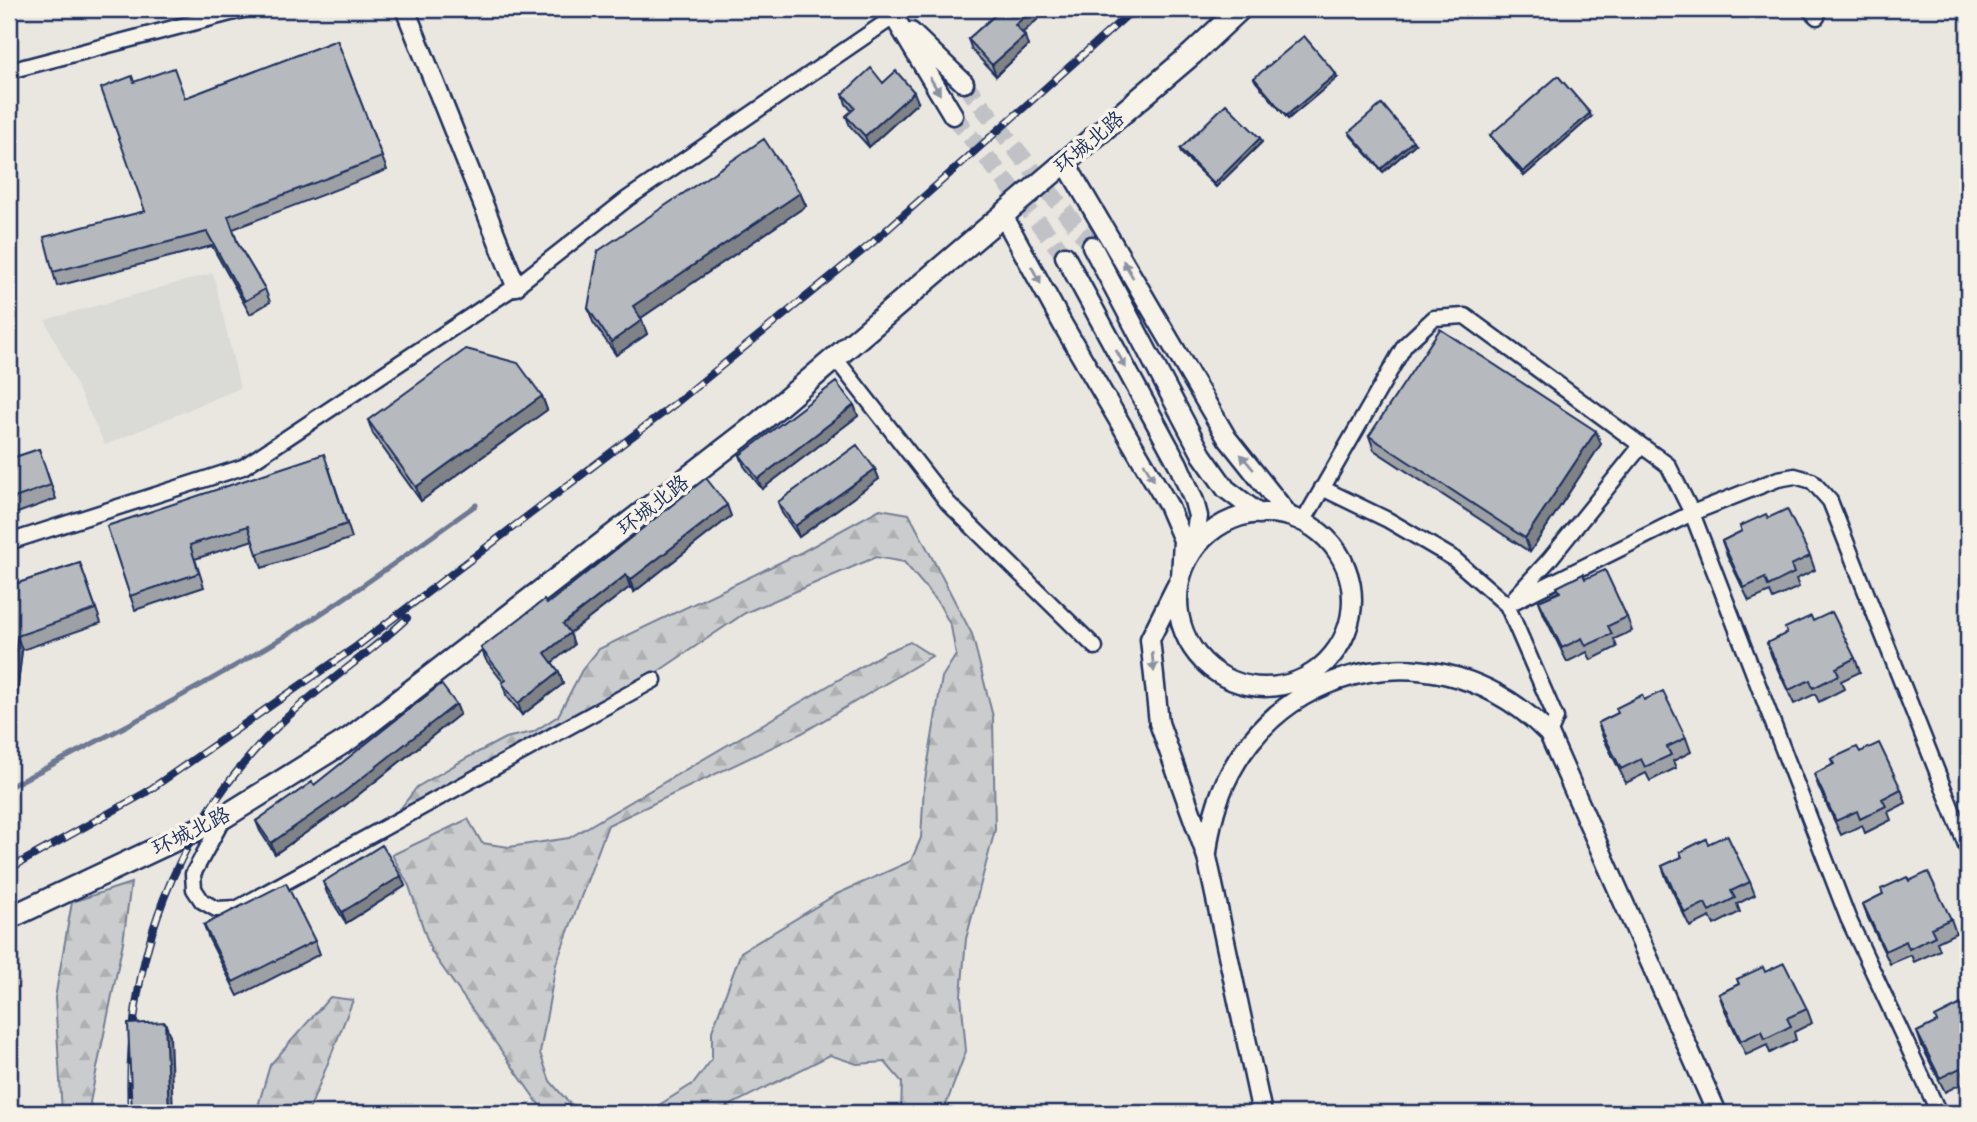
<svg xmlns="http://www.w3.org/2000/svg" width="1977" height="1122" viewBox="0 0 1977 1122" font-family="'Balsamiq Sans','LXGW WenKai TC',sans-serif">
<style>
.built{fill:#dadad6}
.forest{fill:url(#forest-firs);stroke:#737e96;stroke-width:2}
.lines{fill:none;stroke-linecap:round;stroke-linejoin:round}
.stream{stroke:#6d7892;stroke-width:5}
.tertiary-tunnel{stroke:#c1c2c6;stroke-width:18;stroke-dasharray:18 9;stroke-linecap:butt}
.minor-casing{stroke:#1b2f5e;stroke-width:19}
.tertiary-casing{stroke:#1b2f5e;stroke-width:23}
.primary-casing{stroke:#1b2f5e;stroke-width:26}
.minor{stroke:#f7f3e8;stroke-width:14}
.tertiary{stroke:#f7f3e8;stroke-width:18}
.primary{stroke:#f7f3e8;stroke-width:21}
.rail-casing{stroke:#1b2f5e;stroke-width:8}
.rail{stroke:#f7f3e8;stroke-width:5;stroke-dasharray:16;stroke-linecap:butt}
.wall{fill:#9da0a4;stroke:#1b2f5e;stroke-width:2}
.shaded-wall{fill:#7f8286;stroke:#1b2f5e;stroke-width:2}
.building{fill:#b6babf;stroke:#1b2f5e;stroke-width:2}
.oneway{fill:#8991a3}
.labels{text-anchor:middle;stroke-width:7;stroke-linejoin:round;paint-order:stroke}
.street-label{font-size:21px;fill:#1b2f5e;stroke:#f7f3e8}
</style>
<defs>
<pattern id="forest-firs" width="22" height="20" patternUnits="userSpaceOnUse" patternTransform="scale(1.75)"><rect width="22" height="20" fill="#cbcccd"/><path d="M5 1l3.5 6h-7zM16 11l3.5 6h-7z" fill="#aeb0b2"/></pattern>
</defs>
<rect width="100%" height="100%" fill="#eae7e0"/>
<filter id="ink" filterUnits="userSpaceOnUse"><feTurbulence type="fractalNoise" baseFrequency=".0143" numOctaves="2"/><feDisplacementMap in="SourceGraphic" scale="14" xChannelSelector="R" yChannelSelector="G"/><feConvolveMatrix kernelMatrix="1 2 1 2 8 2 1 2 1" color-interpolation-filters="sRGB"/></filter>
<g filter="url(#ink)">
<path class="built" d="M213 273 240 388 105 445 45 320Z"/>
<path class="forest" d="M880 509 909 514 972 634 993 717 995 830 966 939 961 995 966 1051 943 1113H901L902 1082 885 1062 857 1064 830 1055 715 1113H623L648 1112 694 1083 712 1059V1031L741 952 837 894 911 861 921 838 924 786 942 677 956 655 951 626 938 602 904 562 876 557 745 613 650 677 413 808H401L417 787 467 758 505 738 533 732 558 716 582 670 599 649 802 552Z
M910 642 932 656 802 733 608 825 556 964 540 1053 550 1081 569 1103 589 1113H545L431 951 409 886 392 855 468 819 482 843 509 847 569 838 886 652Z
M131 883 123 942 90 1102 93 1113H62L55 998 72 902Z
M330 997 353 1000 308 1113H256L270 1065Z"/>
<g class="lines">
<path class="stream" d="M9 787C100 740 191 693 279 640 347 599 411 551 476 505"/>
<path class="tertiary-tunnel" d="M964 83 1092 246
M953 115 1065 256"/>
<g class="minor-casing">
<path id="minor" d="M1809 9 1817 17
M9 71 246 9
M835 358 948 503 1095 647
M1322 488 1388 520 1453 558 1507 605 1556 718 1549 734
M1303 522 1405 345 1434 318 1465 316 1668 465 1692 513 1848 918 1939 1113
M9 542 243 467 516 286 627 199 905 9
M1515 597 1549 560 1641 446
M1507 605 1692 513 1778 479 1795 476 1812 481 1830 501 1968 850
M224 817 193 874 194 889 202 901 216 909 238 908 654 680"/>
</g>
<g class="tertiary-casing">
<path id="tertiary" d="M405 9 516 286
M893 15 953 115
M911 32 964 83
M1065 162 1227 438 1289 516
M1003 215 1063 325 1168 505 1183 540 1181 577 1150 639 1159 723 1207 857 1262 1113
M1092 246 1202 455 1226 489 1259 514
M1065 256 1178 464 1194 501 1198 516 1194 550
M1178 600a87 87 0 1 1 174 0a87 87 0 1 1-174 0Z
M1207 853C1224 676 1426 608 1549 734L1717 1113"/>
</g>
<g class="primary-casing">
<path id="primary" d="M9 918 224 817 349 739 760 422 1192 54 1240 9"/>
</g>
<use href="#minor" class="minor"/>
<use href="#tertiary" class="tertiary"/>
<use href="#primary" class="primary"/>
<g class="rail-casing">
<path id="rail" d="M9 869 145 793 357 646 676 403 872 243 1134 9
M131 1113C124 961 174 826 284 720 323 684 368 655 407 618"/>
</g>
<use href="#rail" class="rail"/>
</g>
<path class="wall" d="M997 9H1049L1022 33 1028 46 996 76 972 50 968 39 998 12Z
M337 40 387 170 233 229 238 244 265 289 270 302 250 314 212 246 57 286 53 272 145 211 134 82 185 98Z
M1254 78H1337L1288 119 1256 82Z
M883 83 918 102 869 147 850 126 846 116 852 111 846 104 843 94Z
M1591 117 1524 176 1492 138 1490 135Z
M1349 132 1415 144 1383 172 1351 136Z
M1260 138 1262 142 1216 187 1181 153 1180 149Z
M800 193 806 206 641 318 647 334 616 355 593 322 588 308Z
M542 396 547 410 421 501 373 434 368 420Z
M854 405 858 416 762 489 744 466 740 455Z
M1369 436 1601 444 1530 552 1374 450Z
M39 449 56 499 9 516V459Z
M329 468 352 538 262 568 253 540 195 559 204 587 135 610 107 526Z
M875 469 879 479 799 537 782 513 778 502Z
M731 516 634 592 630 587 570 633 574 645 552 662 559 672 563 684 522 715 506 695 503 682 486 660 481 648 547 604Z
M1768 518 1810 556 1815 570 1796 579 1799 587 1773 599 1770 592 1749 601 1727 555 1722 541 1742 531 1740 526Z
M80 563 101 623 22 650 9 764V586Z
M1585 579 1627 617 1632 631 1614 639 1617 647 1591 660 1587 652 1567 662 1544 615 1539 601Z
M1813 621 1855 658 1860 672 1841 681 1844 689 1819 702 1815 694 1794 704 1772 657 1767 643Z
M1644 700 1686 738 1691 752 1673 761 1676 768 1650 781 1646 773 1626 783 1603 737 1598 723Z
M456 704 460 714 343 807 275 854 260 831 256 821 314 785Z
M1860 752 1901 789 1906 803 1888 812 1891 820 1865 833 1862 825 1841 835 1819 788 1814 774 1833 765 1831 759Z
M1680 852 1750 882 1755 895 1737 904 1740 912 1714 925 1710 917 1690 927 1667 880 1662 866 1682 857Z
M401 876 405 886 346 923 327 893 323 882Z
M1909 881 1951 919 1956 933 1937 942 1940 950 1914 962 1911 955 1890 964 1868 918 1863 904Z
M204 925 315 941 320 954 238 996 209 939Z
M1765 972 1807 1009 1812 1023 1794 1032 1796 1040 1770 1053 1767 1045 1746 1055 1724 1008 1719 994 1739 984 1737 979Z
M1968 1007V1089L1965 1082 1945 1092 1922 1046 1917 1032Z"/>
<path class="shaded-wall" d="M1033 9H1049L1019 36 1015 25Z
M1025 36 1028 46 996 76 992 65Z
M1336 74 1337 78 1288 119 1286 116Z
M914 92 918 102 869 147 865 136Z
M1590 113 1591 117 1524 176 1523 172Z
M1260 138 1262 142 1216 187 1214 184Z
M1413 141 1415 144 1383 172 1381 169Z
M800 193 806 206 638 320 633 306Z
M642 320 647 334 616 355 611 342Z
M542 396 547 410 421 501 416 487Z
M854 405 858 416 762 489 758 479Z
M1596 431 1601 444 1530 552 1525 538Z
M875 469 879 479 799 537 795 526Z
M727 505 731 516 634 592 630 580Z
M626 575 630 587 567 635 563 624Z
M570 633 574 645 549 665 545 653Z
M17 636 22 650 9 764V707Z
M559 672 563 684 522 715 518 703Z
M456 704 460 714 343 807 275 854 271 843Z
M401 876 405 886 346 923 342 912Z
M165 1022 170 1036 173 1113H169Z"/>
<path class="building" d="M1000 9H1033L1015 25 1025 36 992 65 968 39 1001 10Z
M1304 36 1336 74 1286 116 1254 78Z
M337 40 382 157 228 216 238 244 265 289 245 301 207 232 53 272 44 237 145 211 101 88 132 76 134 82 174 68 185 98Z
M871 68 883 83 896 71 914 92 865 136 846 116 855 108 843 94Z
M1558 76 1590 113 1523 172 1490 135Z
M1226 104 1260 138 1214 184 1180 149Z
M1382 104 1413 141 1381 169 1349 132Z
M764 139 800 193 633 306 642 320 611 342 588 308 598 251Z
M1440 329 1596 431 1525 538 1369 436Z
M466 349 518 363 542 396 416 487 368 420Z
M836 382 854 405 758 479 740 455Z
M857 445 875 469 795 526 778 502Z
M39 449 51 485 9 500V459Z
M324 454 347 524 257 554 248 526 190 545 199 573 130 596 107 526Z
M706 478 727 505 630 580 626 575 563 624 570 633 545 653 559 672 518 703 502 683 506 680 481 648 544 600 547 604Z
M1787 509 1810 556 1791 565 1794 573 1768 586 1765 578 1744 588 1722 541 1742 531 1740 526 1766 514 1768 518Z
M80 563 96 609 17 636 9 707V586Z
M1605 570 1627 617 1608 626 1612 634 1586 646 1582 638 1562 648 1539 601 1560 592 1557 587 1583 574 1585 579Z
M1832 612 1855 658 1836 668 1839 675 1813 688 1810 680 1789 690 1767 643 1787 633 1785 628 1811 616 1813 621Z
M441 684 456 704 339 796 271 843 256 821 312 782 314 785Z
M1663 691 1686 738 1667 747 1671 755 1645 767 1641 759 1621 769 1598 723 1618 713 1616 708 1642 695 1644 700Z
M1879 743 1901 789 1882 799 1886 806 1860 819 1857 811 1836 821 1814 774 1834 764 1831 759 1857 747 1860 752Z
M1727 835 1750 882 1731 891 1735 898 1709 911 1705 903 1685 913 1662 866 1682 857 1680 852 1706 839 1708 844Z
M382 845 401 876 342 912 323 882Z
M1928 872 1951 919 1931 928 1935 936 1909 949 1906 941 1885 951 1863 904 1883 894 1881 889 1907 877 1909 881Z
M286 883 315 941 233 982 204 925Z
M1784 963 1807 1009 1787 1018 1791 1026 1765 1039 1762 1031 1741 1041 1719 994 1739 984 1737 979 1763 967 1765 972Z
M1961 1004 1963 1009 1968 1007V1074L1964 1076 1960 1068 1940 1078 1917 1032 1937 1022 1935 1017Z
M165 1022 169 1113H132L128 1024Z"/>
<defs><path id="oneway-solid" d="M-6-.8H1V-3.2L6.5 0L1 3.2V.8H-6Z" transform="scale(1.75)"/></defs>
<g class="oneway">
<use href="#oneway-solid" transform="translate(935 86) rotate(59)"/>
<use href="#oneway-solid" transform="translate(1128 269) rotate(-120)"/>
<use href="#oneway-solid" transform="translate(1036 275) rotate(62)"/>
<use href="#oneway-solid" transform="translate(1121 359) rotate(61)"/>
<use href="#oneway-solid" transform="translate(1247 462) rotate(-130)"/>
<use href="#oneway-solid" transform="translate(1149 472) rotate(60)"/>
<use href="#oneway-solid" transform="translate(1153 662) rotate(84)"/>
</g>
</g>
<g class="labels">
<g class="street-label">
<text transform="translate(1089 142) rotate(-40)" y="7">环城北路</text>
<text transform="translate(653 505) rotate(-38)" y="7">环城北路</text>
<text transform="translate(191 831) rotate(-26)" y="7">环城北路</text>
</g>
</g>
<rect width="1977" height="1122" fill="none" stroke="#f7f3e8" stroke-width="35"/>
<rect x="18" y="18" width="1942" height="1087" fill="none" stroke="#1b2f5e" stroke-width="2.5" filter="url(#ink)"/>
</svg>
